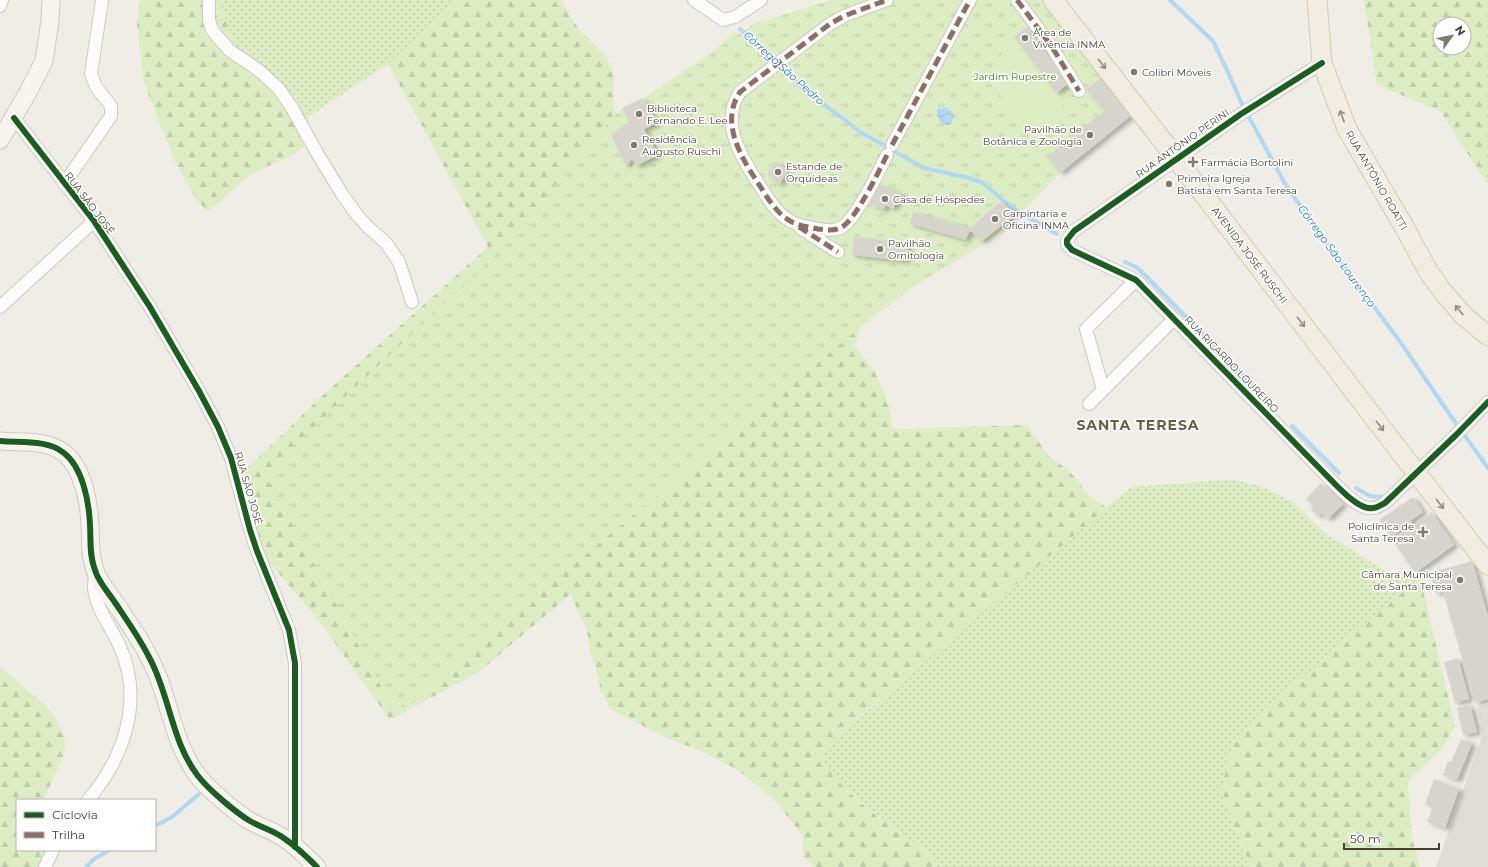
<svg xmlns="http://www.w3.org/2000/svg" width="1488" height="867" viewBox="0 0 1488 867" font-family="Montserrat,sans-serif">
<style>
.grass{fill:url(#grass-dots)}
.forest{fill:url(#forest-firs);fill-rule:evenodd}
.park{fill:url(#park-tufts)}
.garden{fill:#dcedc3}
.parking{fill:#dedcd6}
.water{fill:url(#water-waves)}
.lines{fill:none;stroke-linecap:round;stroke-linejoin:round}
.stream{stroke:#b1d8f3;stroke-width:4}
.building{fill:#d7d4cd;filter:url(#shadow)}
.street-casing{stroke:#cbc9c2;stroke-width:14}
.secondary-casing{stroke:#cfcabc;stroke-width:19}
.primary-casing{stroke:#d4cab1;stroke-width:21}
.street{stroke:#fdfcfb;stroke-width:12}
.secondary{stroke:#f6f4ed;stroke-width:17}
.primary{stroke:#f1ece2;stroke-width:19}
.quiet{stroke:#8d6e63;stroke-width:5;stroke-dasharray:10 5;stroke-linecap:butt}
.cycleway-casing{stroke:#fff;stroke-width:8}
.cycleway{stroke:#1b5e20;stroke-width:6}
.oneway{stroke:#928c81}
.poi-dot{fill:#807b71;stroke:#fff;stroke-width:1.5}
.labels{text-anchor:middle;stroke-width:3;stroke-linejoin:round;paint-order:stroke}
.poi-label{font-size:10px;fill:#453e32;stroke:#fff;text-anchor:start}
.park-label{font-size:10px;fill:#427d1f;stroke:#fff}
.street-label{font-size:10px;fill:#453e32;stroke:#fff}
.water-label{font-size:11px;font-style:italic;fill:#2079bd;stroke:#fff}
.district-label{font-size:14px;font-weight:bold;letter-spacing:1px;fill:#695c48;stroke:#fff}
</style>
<defs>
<pattern id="grass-dots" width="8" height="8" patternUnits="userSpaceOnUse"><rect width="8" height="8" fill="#dcedc3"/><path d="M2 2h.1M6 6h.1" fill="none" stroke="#becca8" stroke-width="1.8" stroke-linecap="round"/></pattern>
<pattern id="forest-firs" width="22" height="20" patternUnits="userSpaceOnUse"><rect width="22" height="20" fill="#dcedc3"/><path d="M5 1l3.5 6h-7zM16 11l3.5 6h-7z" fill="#becca8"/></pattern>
<pattern id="park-tufts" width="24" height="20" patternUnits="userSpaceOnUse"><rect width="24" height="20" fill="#dcedc3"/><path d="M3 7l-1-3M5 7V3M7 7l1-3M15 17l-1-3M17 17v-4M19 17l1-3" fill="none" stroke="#becca8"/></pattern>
<pattern id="water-waves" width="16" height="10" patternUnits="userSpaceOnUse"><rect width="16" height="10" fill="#b1d8f3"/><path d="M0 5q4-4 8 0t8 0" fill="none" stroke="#9abad1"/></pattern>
<filter id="shadow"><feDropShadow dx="4.5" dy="2.5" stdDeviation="2" flood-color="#0004"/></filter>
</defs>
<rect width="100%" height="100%" fill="#efede6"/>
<path class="grass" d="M221 0H458L388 64 308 117 273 79 238 52 220 4Z
M1224 480 1240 481 1265 488 1294 503 1326 534 1393 576 1420 577 1259 715 1240 841 1250 867H937L935 862C923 852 912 841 900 832 869 810 839 788 820 755L827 744 851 723 874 706 948 641 1131 487Z"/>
<path class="forest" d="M140 0H221L220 4 238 52 273 79 301 108 308 117 312 134C310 138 308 142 306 145 294 158 265 165 251 175 235 186 223 200 208 212L196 199 174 159 144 82 137 24Z
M458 0H562L567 12 579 29 605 55 612 67 614 80 613 104 618 120 689 78 734 32 792 83 860 321 859 333 855 346 874 370 888 402 893 429 1027 425 1050 458 1064 467 1076 478 1087 494 1107 508C1034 569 961 630 890 692 867 712 837 728 821 755 836 783 862 806 889 825 906 837 927 848 937 867H813L803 856V836L777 803 756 784 736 769 706 753 667 738 610 709 601 690 595 664 590 653 587 630 572 598V593L480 671 390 720 319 621 266 558 235 479 280 437 323 395 488 247 388 64Z
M1364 0H1488V185L1440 111 1377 85ZM1440 24H1464V48H1440Z
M1420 577 1455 726 1442 748 1408 782 1412 838 1420 867H1250L1221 790 1233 741 1259 715Z
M0 666 44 704 57 721 64 737 65 752 44 800H17V850H47L45 867H0Z"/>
<path class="park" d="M831 0H1046L1133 114 1060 173 1018 216 980 247 917 284 867 322 395 712 264 473 485 265 622 108 647 96 755 23Z"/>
<path class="garden" d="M1014 37 1056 93 1068 114 1037 143 1024 124 985 77Z"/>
<path class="parking" d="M1488 705V867H1436L1483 734 1478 708Z"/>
<path class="water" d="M946 107 951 111 954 117 950 125 942 124 937 115V109Z"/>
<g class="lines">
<path class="stream" d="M1170 0 1213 41 1232 81 1241 102 1284 182 1319 233 1401 343 1450 415 1488 468
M740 29 805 90 862 133 924 168 969 178 983 183 1005 202 1019 212 1057 234
M1125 262 1136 267 1146 276 1265 398
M1292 426 1339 473
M1356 488 1370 496 1384 497
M155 826 172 817 199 794
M86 867 94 859 110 850"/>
</g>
<path class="building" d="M1027 27 1069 83 1056 93 1014 37Z
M1103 76 1133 114 1060 173 1047 157 1104 111 1086 90Z
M643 98 657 123 644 129 658 155 636 166 632 159 626 166 611 135 629 121 622 108Z
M776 161 788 171 779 185 767 174Z
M880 184 901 195 893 209 886 205 883 210 870 203Z
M1000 202 1016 214 981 242 972 232H969L966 240 910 224 913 212 970 228Z
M854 237 908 243 906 261 852 255Z
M1321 483 1343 504 1328 519 1321 513 1318 516 1311 509 1313 506 1306 499Z
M1413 497 1423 512 1410 521 1413 525 1432 512 1454 545 1415 573 1392 539 1407 528 1406 527 1391 537 1379 520Z
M1472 561 1488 616V699L1475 703 1443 592 1436 594 1430 575 1438 573 1437 571Z
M1458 658 1469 699 1455 703 1444 662Z
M1470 705 1477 732 1463 735 1457 708Z
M1461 739 1472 743 1457 780 1443 775 1448 761 1451 762Z
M1434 779 1459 789 1445 828 1427 822 1433 807 1425 804Z"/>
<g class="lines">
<g class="street-casing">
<path id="street" d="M209 0V20L212 30 229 50 261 72 279 89 292 108 317 153 342 194 357 215 368 227 386 243 399 262 412 302
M694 0 723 20 735 17 761 0
M1017 0 1052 47 1079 91
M0 6 2 0
M1322 63 1241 114 1074 231 1067 240V244L1072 250 1136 280 1331 480C1340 489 1360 511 1373 508 1377 508 1381 505 1385 503L1457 434 1488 402
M14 118 94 221 150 307 199 391 218 427 231 458 250 530 257 551 289 630 295 663V847
M892 145 970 0
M887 155C879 171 856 219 842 227 836 231 825 230 818 229 810 227 800 226 792 222 778 215 768 199 760 186 742 159 719 123 740 92L830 24 844 16 887 0
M64 184 111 116V106L96 87 91 74 102 0
M800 228 838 252
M0 307 94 221
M1103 389 1086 329 1136 280
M1089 404 1174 319
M88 800C124 758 144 700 120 647 112 628 96 609 94 588 94 583 95 578 95 573
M45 867 53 850"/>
</g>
<g class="secondary-casing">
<path id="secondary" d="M0 140 27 94 44 61 50 21 51 0
M0 441C20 443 47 439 64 453 83 468 89 502 90 525 91 540 89 555 95 570 98 581 107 591 114 601 126 619 139 637 149 657 170 695 171 741 198 776 209 790 235 812 250 821 262 828 275 831 285 839 297 847 307 857 317 867"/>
</g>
<g class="primary-casing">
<path id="primary" d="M1053 0 1162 140 1404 457 1488 565
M1317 0 1322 63 1347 129 1406 230 1428 271 1443 292 1464 316 1488 336"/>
</g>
<use href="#street" class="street"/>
<use href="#secondary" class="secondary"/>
<use href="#primary" class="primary"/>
<path class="quiet" d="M1017 0 1052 47 1079 91
M892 145 970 0
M887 155C879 171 856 219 842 227 836 231 825 230 818 229 810 227 800 226 792 222 778 215 768 199 760 186 742 159 719 123 740 92L830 24 844 16 887 0
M799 227 838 252"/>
<g class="cycleway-casing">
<path id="cycleway" d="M1322 63 1241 114 1074 231 1067 240V244L1072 250 1136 280 1331 480C1340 489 1360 511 1373 508 1377 508 1381 505 1385 503L1457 434 1488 402
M14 118 94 221 150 307 199 391 218 427 231 458 250 530 257 551 289 630 295 663V847
M0 441C20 443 47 439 64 453 83 468 89 502 90 525 91 540 89 555 95 570 98 581 107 591 114 601 126 619 139 637 149 657 170 695 171 741 198 776 209 790 235 812 250 821 262 828 275 831 285 839 297 847 307 857 317 867"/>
</g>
<use href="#cycleway" class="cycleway"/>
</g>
<defs><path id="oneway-shaft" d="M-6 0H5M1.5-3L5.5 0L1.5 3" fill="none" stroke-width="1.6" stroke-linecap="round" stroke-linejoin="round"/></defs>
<g class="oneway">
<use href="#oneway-shaft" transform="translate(1102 64) rotate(52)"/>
<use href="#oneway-shaft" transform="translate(1342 116) rotate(-110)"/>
<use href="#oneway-shaft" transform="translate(1459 310) rotate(-130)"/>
<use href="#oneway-shaft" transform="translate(1301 322) rotate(53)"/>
<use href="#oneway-shaft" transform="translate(1380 426) rotate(53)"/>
<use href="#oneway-shaft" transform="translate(1440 504) rotate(52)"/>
</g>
<g class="poi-dot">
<circle cx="1025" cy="38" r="4"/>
<circle cx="1134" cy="72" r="4"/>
<circle cx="639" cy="114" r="4"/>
<circle cx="1090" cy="135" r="4"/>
<circle cx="634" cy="145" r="4"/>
<path d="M1191 156h4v4h4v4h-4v4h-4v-4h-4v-4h4z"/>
<circle cx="778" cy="172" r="4"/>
<circle cx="1169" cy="184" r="4"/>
<circle cx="885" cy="199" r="4"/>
<circle cx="995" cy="219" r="4"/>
<circle cx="880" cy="249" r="4"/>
<path d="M1421 526h4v4h4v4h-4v4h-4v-4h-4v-4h4z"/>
<circle cx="1460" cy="580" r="4"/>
</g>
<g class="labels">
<g class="poi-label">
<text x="1033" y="36">Área de<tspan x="1033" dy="12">Vivência INMA</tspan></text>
<text x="1142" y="76">Colibri Móveis</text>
<text x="647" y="112">Biblioteca<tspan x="647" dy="12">Fernando E. Lee</tspan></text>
<text x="1082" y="133" text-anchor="end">Pavilhão de<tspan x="1082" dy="12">Botânica e Zoologia</tspan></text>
<text x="642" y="143">Residência<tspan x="642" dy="12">Augusto Ruschi</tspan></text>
<text x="1201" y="166">Farmácia Bortolini</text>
<text x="786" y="170">Estande de<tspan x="786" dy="12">Orquídeas</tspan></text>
<text x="1177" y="182">Primeira Igreja<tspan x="1177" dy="12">Batista em Santa Teresa</tspan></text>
<text x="893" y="203">Casa de Hóspedes</text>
<text x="1003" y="217">Carpintaria e<tspan x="1003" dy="12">Oficina INMA</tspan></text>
<text x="888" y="247">Pavilhão<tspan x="888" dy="12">Ornitologia</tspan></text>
<text x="1414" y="530" text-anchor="end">Policlínica de<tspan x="1414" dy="12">Santa Teresa</tspan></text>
<text x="1452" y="578" text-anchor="end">Câmara Municipal<tspan x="1452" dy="12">de Santa Teresa</tspan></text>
</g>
<g class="park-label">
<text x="1015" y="80">Jardim Rupestre</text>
</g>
<g class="street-label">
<text transform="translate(1182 143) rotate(-35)" y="4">RUA ANTÔNIO PERINI</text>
<text transform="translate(1377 180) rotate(60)" y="4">RUA ANTÔNIO ROATTI</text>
<text transform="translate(90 203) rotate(53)" y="4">RUA SÃO JOSÉ</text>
<text transform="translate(1250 255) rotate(53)" y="4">AVENIDA JOSÉ RUSCHI</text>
<text transform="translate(1232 364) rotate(46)" y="4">RUA RICARDO LOUREIRO</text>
<text transform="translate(249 488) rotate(74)" y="4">RUA SÃO JOSÉ</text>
</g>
<g class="water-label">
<text transform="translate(784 68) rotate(42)" y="4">Córrego São Pedro</text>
<text transform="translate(1337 256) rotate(54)" y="4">Córrego São Lourenço</text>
</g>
<g class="district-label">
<text x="1138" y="430">SANTA TERESA</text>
</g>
</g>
<rect x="16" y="799" width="140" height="52" fill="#ffffff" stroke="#b5b2ad"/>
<rect x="24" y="812" width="20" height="6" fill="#1b5e20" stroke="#b5b2ad"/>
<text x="52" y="819" font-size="12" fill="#453e32">Ciclovia</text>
<rect x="24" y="832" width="20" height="6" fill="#8d6e63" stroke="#b5b2ad"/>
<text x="52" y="839" font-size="12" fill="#453e32">Trilha</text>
<g transform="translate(1452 36) rotate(57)"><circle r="19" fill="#ffffff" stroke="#b5b2ad"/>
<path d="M0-3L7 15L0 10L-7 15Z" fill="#807b71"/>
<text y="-6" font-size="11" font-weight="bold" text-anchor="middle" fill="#453e32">N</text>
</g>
<path d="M1344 843v6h95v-6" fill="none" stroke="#453e32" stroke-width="2"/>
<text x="1350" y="843" font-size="12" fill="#453e32" stroke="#ffffff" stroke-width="3" paint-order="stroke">50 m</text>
</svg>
